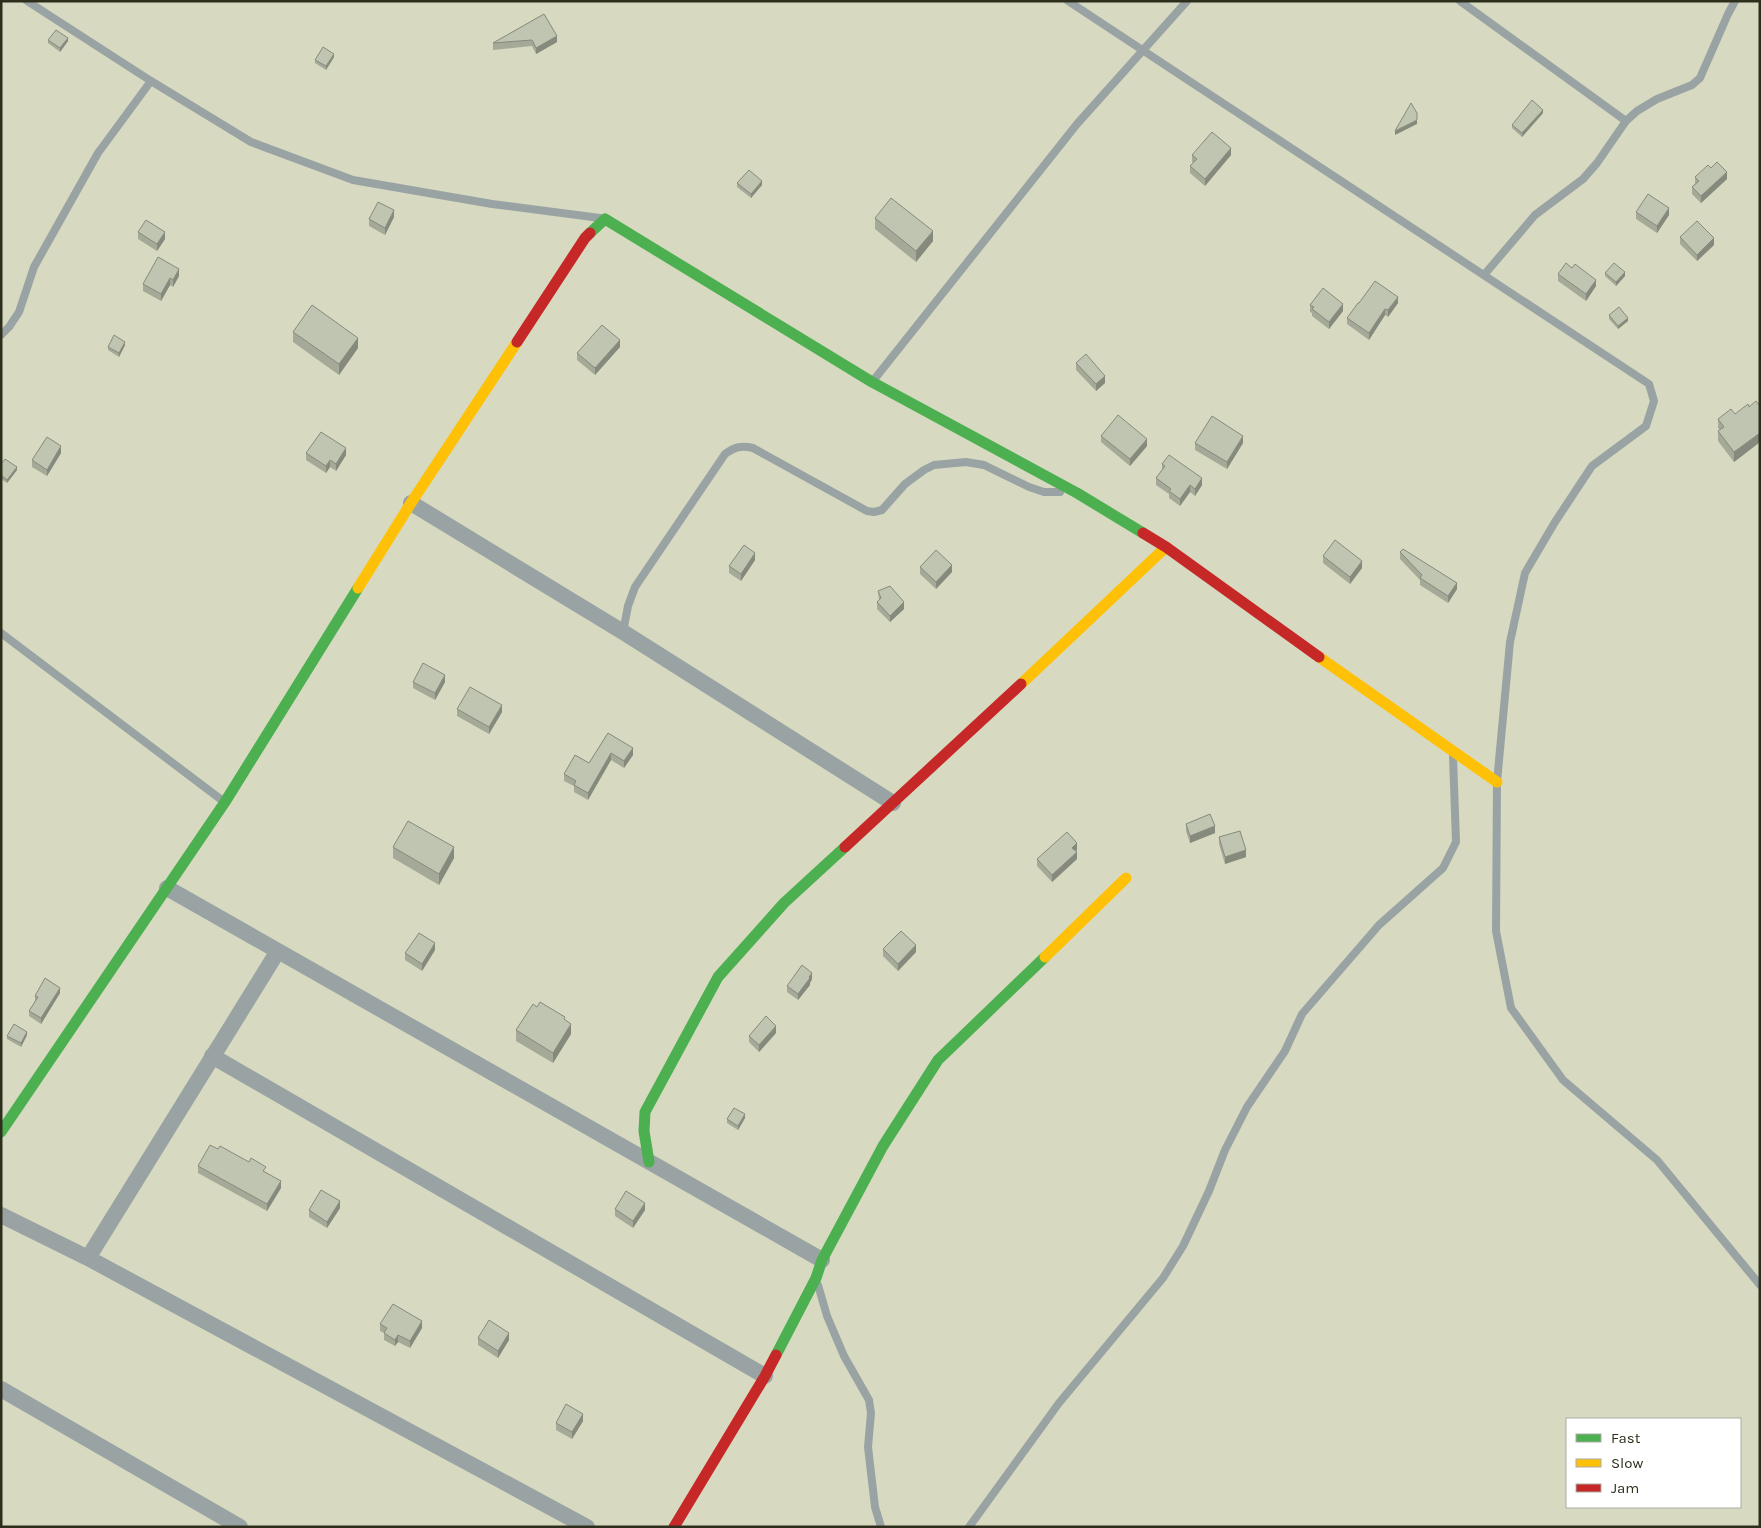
<svg xmlns="http://www.w3.org/2000/svg" width="1761" height="1528" viewBox="0 0 1761 1528" font-family="Karla,sans-serif">
<style>
.lines{fill:none;stroke-linecap:round;stroke-linejoin:round}
.lane{stroke:#99a3a4;stroke-width:8}
.street{stroke:#99a3a4;stroke-width:16}
.fast{stroke:#4caf50;stroke-width:11}
.slow{stroke:#ffc107;stroke-width:11}
.jam{stroke:#c62828;stroke-width:11}
.wall{fill:#a4a998}
.shaded-wall{fill:#868a7c}
.building{fill:#bfc5b1;stroke:#868a7c}
</style>
<rect width="100%" height="100%" fill="#d7dac0"/>
<g class="lines">
<path class="lane" d="M27 1 151 81 251 142 353 180 492 204 600 218
M1068 1 1649 384 1654 401 1646 426 1592 466 1555 522 1525 573 1510 642 1497 782 1496 931 1511 1008 1563 1080 1657 1160 1760 1285
M1460 1 1626 121
M1484 275 1535 215 1583 179 1597 163 1626 121 1637 111 1657 99 1692 85 1700 78 1728 14 1735 1
M1 335 9 327 19 312 34 267 98 153 151 81
M873 381 1077 124 1187 1
M623 632 628 606 635 587 725 454C735 447 741 445 753 448L867 511 874 512 882 510 905 484 924 470 934 465 966 462 984 465 1029 487 1044 492H1060
M1 633 223 801
M818 1285 827 1316 844 1356 869 1400 871 1413 868 1447 875 1507 881 1527
M969 1527 1059 1403 1163 1278 1183 1246 1209 1191 1225 1150 1247 1107 1285 1051 1302 1014 1379 925 1443 868 1456 842 1453 756"/>
<path class="street" d="M411 503 623 632 893 803
M167 888 822 1260
M212 1056 765 1376
M1 1215 88 1258 587 1527
M88 1258 278 951
M1 1389 240 1527"/>
<path class="fast" d="M590 233 605 219 872 382 1077 493 1143 533
M1 1132 225 802 358 588
M649 1162 644 1131 645 1112 718 977 784 903 845 847
M776 1355 816 1278 822 1260 883 1146 938 1060 1045 957"/>
<path class="slow" d="M358 588 411 503 517 342
M1319 657 1497 782
M1021 684 1166 547
M1045 957 1126 878"/>
<path class="jam" d="M517 342 585 238 590 233
M1143 533 1166 547 1319 657
M845 847 1021 684
M674 1527 765 1376 776 1355"/>
</g>
<path class="wall" d="M544 14 557 42 536 54 532 46 493 50V43Z
M48 40 68 41 60 52 48 43Z
M334 57 326 70 315 63V60Z
M1543 113 1522 137 1512 128V125Z
M1192 155H1231L1205 186 1190 173V166L1193 162H1192Z
M1695 177 1727 179 1701 203 1692 194V187L1695 184Z
M737 183 762 185 751 198 737 187Z
M1636 212 1669 215 1657 233 1636 219Z
M394 217 385 235 369 226V219Z
M875 218 933 241 916 262 875 229Z
M138 232 165 239 157 251 138 239Z
M1680 237 1714 245 1697 261 1680 244Z
M1605 273 1625 276 1616 286 1605 276Z
M1558 274 1596 286 1586 301 1558 281Z
M179 276 173 287 170 285 161 301 143 291V284Z
M1359 303H1398L1388 317 1385 315 1369 340 1347 324V318Z
M1310 305 1343 311 1329 329 1312 316V313L1310 312Z
M1609 315 1628 321 1618 329 1609 319Z
M293 332 358 348 339 375 293 342Z
M125 345 119 357 108 350V347Z
M620 347 595 375 577 360V353Z
M1076 363 1105 383 1096 391 1076 370Z
M1760 406V442L1734 462 1718 441V431L1720 430 1718 428V419L1735 414 1749 407Z
M1101 436 1147 446 1130 466 1101 442Z
M1195 443H1243L1227 469 1195 450Z
M61 453 47 476 32 467V460Z
M306 453 346 455 336 471 330 467 326 473 306 460Z
M1 464 17 470 7 483 1 479Z
M1162 464 1202 485 1195 496 1190 492 1180 506 1169 498V494L1156 485V478L1162 470Z
M1400 552 1457 589 1448 603 1420 585V580L1400 559Z
M1323 556 1362 568 1350 584 1323 563Z
M755 560 741 581 729 573V566Z
M920 567 952 572 936 589 920 574Z
M878 591 904 609 890 622 877 609V602L879 600Z
M413 682H445L435 700 413 688Z
M457 709 502 712 489 734 457 716Z
M608 733 633 755 624 768 611 760 588 800 574 792V786L564 781V774L589 763Z
M1186 824 1215 833 1190 843 1186 831Z
M1219 837 1246 857 1225 864 1219 844Z
M393 847 454 858 439 885 393 858Z
M1077 850 1076 851 1077 859 1052 882 1037 866V859Z
M883 949 916 952 898 971 883 956Z
M435 950 422 971 405 960V953Z
M812 979 810 983V985L798 1000 787 992V986Z
M60 993 41 1024 29 1016V1011L35 1001V996Z
M537 1007 565 1020 571 1034 553 1063 516 1041V1030Z
M776 1033 759 1052 749 1042V1036Z
M27 1035 21 1047 7 1039V1036Z
M745 1118 738 1130 727 1123V1119Z
M218 1149 266 1172 281 1188 267 1211 198 1173V1166Z
M340 1208 327 1228 309 1217V1210Z
M615 1209 645 1210 633 1228 615 1216Z
M380 1324 422 1328 410 1348 398 1342 395 1346 384 1340V1333L380 1331Z
M478 1338 509 1340 498 1358 478 1345Z
M583 1421 572 1439 556 1430V1423Z"/>
<path class="shaded-wall" d="M557 36V42L536 54V48Z
M68 38V41L60 52V48Z
M334 54V57L326 70V66Z
M1543 110V113L1522 137V133Z
M1417 120V124L1395 135V131Z
M1231 148V155L1205 186V179Z
M1727 172V179L1701 203V196Z
M762 181V185L751 198V194Z
M1669 208V215L1657 233V226Z
M394 210V217L385 235V228Z
M933 231V241L916 262V251Z
M165 232V239L157 251V244Z
M1714 238V245L1697 261V255Z
M179 269V276L173 287V280Z
M1625 272V276L1616 286V282Z
M170 278V285L161 301V294Z
M1596 280V286L1586 301V294Z
M1398 297V303L1388 317V310Z
M1343 304V311L1329 329V322Z
M1385 309V315L1369 340V333Z
M1628 318V321L1618 329V326Z
M358 338V348L339 375V364Z
M620 340V347L595 375V368Z
M125 342V345L119 357V353Z
M1105 376V383L1096 391V384Z
M1760 433V442L1734 462V452Z
M1243 436V443L1227 469V462Z
M1147 439V446L1130 466V459Z
M61 446V453L47 476V470Z
M346 448V455L336 471V464Z
M330 460V467L326 473V466Z
M17 467V470L7 483V480Z
M1202 478V485L1195 496V489Z
M1190 485V492L1180 506V499Z
M755 553V560L741 581V574Z
M1362 561V568L1350 584V577Z
M952 565V572L936 589V582Z
M1457 583V589L1448 603V596Z
M904 602V609L890 622V616Z
M445 675V682L435 700V693Z
M502 705V712L489 734V727Z
M633 748V755L624 768V761Z
M611 753V760L588 800V793Z
M1215 826V833L1190 843V836Z
M1077 843V850L1072 855V848Z
M454 847V858L439 885V874Z
M1246 850V857L1225 864V857Z
M1077 852V859L1052 882V875Z
M435 943V950L422 971V964Z
M916 945V952L898 971V964Z
M812 973V979L810 983V985L798 1000V994Z
M60 988V993L41 1024V1018Z
M571 1024V1034L553 1063V1053Z
M776 1026V1033L759 1052V1045Z
M27 1032V1035L21 1047V1043Z
M745 1114V1118L738 1130V1126Z
M281 1181V1188L267 1211V1204Z
M340 1201V1208L327 1228V1222Z
M645 1203V1210L633 1228V1221Z
M422 1321V1328L410 1348V1341Z
M509 1333V1340L498 1358V1351Z
M398 1335V1342L395 1346V1340Z
M583 1414V1421L572 1439V1432Z"/>
<path class="building" d="M544 14 557 36 536 48 532 40 493 43Z
M56 30 68 38 60 48 48 40Z
M323 47 334 54 326 66 315 60Z
M1532 100 1543 110 1522 133 1512 125Z
M1411 103 1417 113V120L1395 131Z
M1212 132 1231 148 1205 179 1190 166 1197 159 1192 155Z
M1717 162 1727 172 1701 196 1692 187 1699 181 1695 177 1708 165 1711 168Z
M749 170 762 181 751 194 737 183Z
M1648 194 1669 208 1657 226 1636 212Z
M891 198 933 231 916 251 875 218Z
M378 202 394 210 385 228 369 219Z
M146 220 165 232 157 244 138 232Z
M1697 221 1714 238 1697 255 1680 237Z
M158 257 179 269 173 280 170 278 161 294 143 284Z
M1566 263 1572 268 1575 264 1596 280 1586 294 1558 274Z
M1614 263 1625 272 1616 282 1605 273Z
M1375 281 1398 297 1388 310 1385 309 1369 333 1347 318 1358 303H1359Z
M1323 288 1343 304 1329 322 1312 309 1314 307 1310 305Z
M312 305 358 338 339 364 293 332Z
M1619 307 1628 318 1618 326 1609 315Z
M602 325 620 340 595 368 577 353Z
M114 335 125 342 119 353 108 347Z
M1086 354 1105 376 1096 384 1076 363Z
M1756 401 1760 406V433L1734 452 1718 431 1724 427 1718 419 1731 409 1735 414 1748 404 1749 407Z
M1118 415 1147 439 1130 459 1101 436Z
M1212 416 1243 436 1227 462 1195 443Z
M321 432 346 448 336 464 330 460 326 466 306 453Z
M47 437 61 446 47 470 32 460Z
M1169 455 1202 478 1195 489 1190 485 1180 499 1169 491 1171 489 1156 478 1165 466 1162 464Z
M5 459 17 467 7 480 1 475V464Z
M1335 540 1362 561 1350 577 1323 556Z
M744 545 755 553 741 574 729 566Z
M1403 549 1457 583 1448 596 1420 578 1422 575 1400 552Z
M936 550 952 565 936 582 920 567Z
M890 586 904 602 890 616 877 602 881 598 878 591Z
M423 663 445 675 435 693 413 682Z
M470 687 502 705 489 727 457 709Z
M608 733 633 748 624 761 611 753 588 793 574 785 576 781 564 774 575 755 589 763Z
M1210 814 1215 826 1190 836 1186 824Z
M408 821 454 847 439 874 393 847Z
M1240 831 1246 850 1225 857 1219 837Z
M1067 832 1077 843 1072 848 1077 852 1052 875 1037 859Z
M901 931 916 945 898 964 883 949Z
M419 933 435 943 422 964 405 953Z
M802 965 812 973 809 977 810 978 798 994 787 986Z
M45 978 60 988 41 1018 29 1011 38 997 35 996Z
M540 1002 565 1017 564 1019 571 1024 553 1053 516 1030 533 1004 537 1007Z
M766 1016 776 1026 759 1045 749 1036Z
M14 1024 27 1032 21 1043 7 1036Z
M734 1108 745 1114 738 1126 727 1119Z
M210 1145 218 1149 220 1146 249 1162 251 1158 266 1167 263 1171 281 1181 267 1204 198 1166Z
M321 1190 340 1201 327 1222 309 1210Z
M626 1191 645 1203 633 1221 615 1209Z
M393 1304 422 1321 410 1341 398 1335 395 1340 384 1333 387 1328 380 1324Z
M489 1320 509 1333 498 1351 478 1338Z
M566 1404 583 1414 572 1432 556 1423Z"/>
<rect width="1761" height="1528" fill="none" stroke="#2d2e1c" stroke-width="5"/>
<rect x="1566" y="1418" width="175" height="90" fill="#ffffff" stroke="#ababa4"/>
<rect x="1576" y="1434" width="25" height="8" fill="#4caf50" stroke="#ababa4"/>
<text x="1611" y="1443" font-size="15" fill="#2d2e1c">Fast</text>
<rect x="1576" y="1459" width="25" height="8" fill="#ffc107" stroke="#ababa4"/>
<text x="1611" y="1468" font-size="15" fill="#2d2e1c">Slow</text>
<rect x="1576" y="1484" width="25" height="8" fill="#c62828" stroke="#ababa4"/>
<text x="1611" y="1493" font-size="15" fill="#2d2e1c">Jam</text>
</svg>
